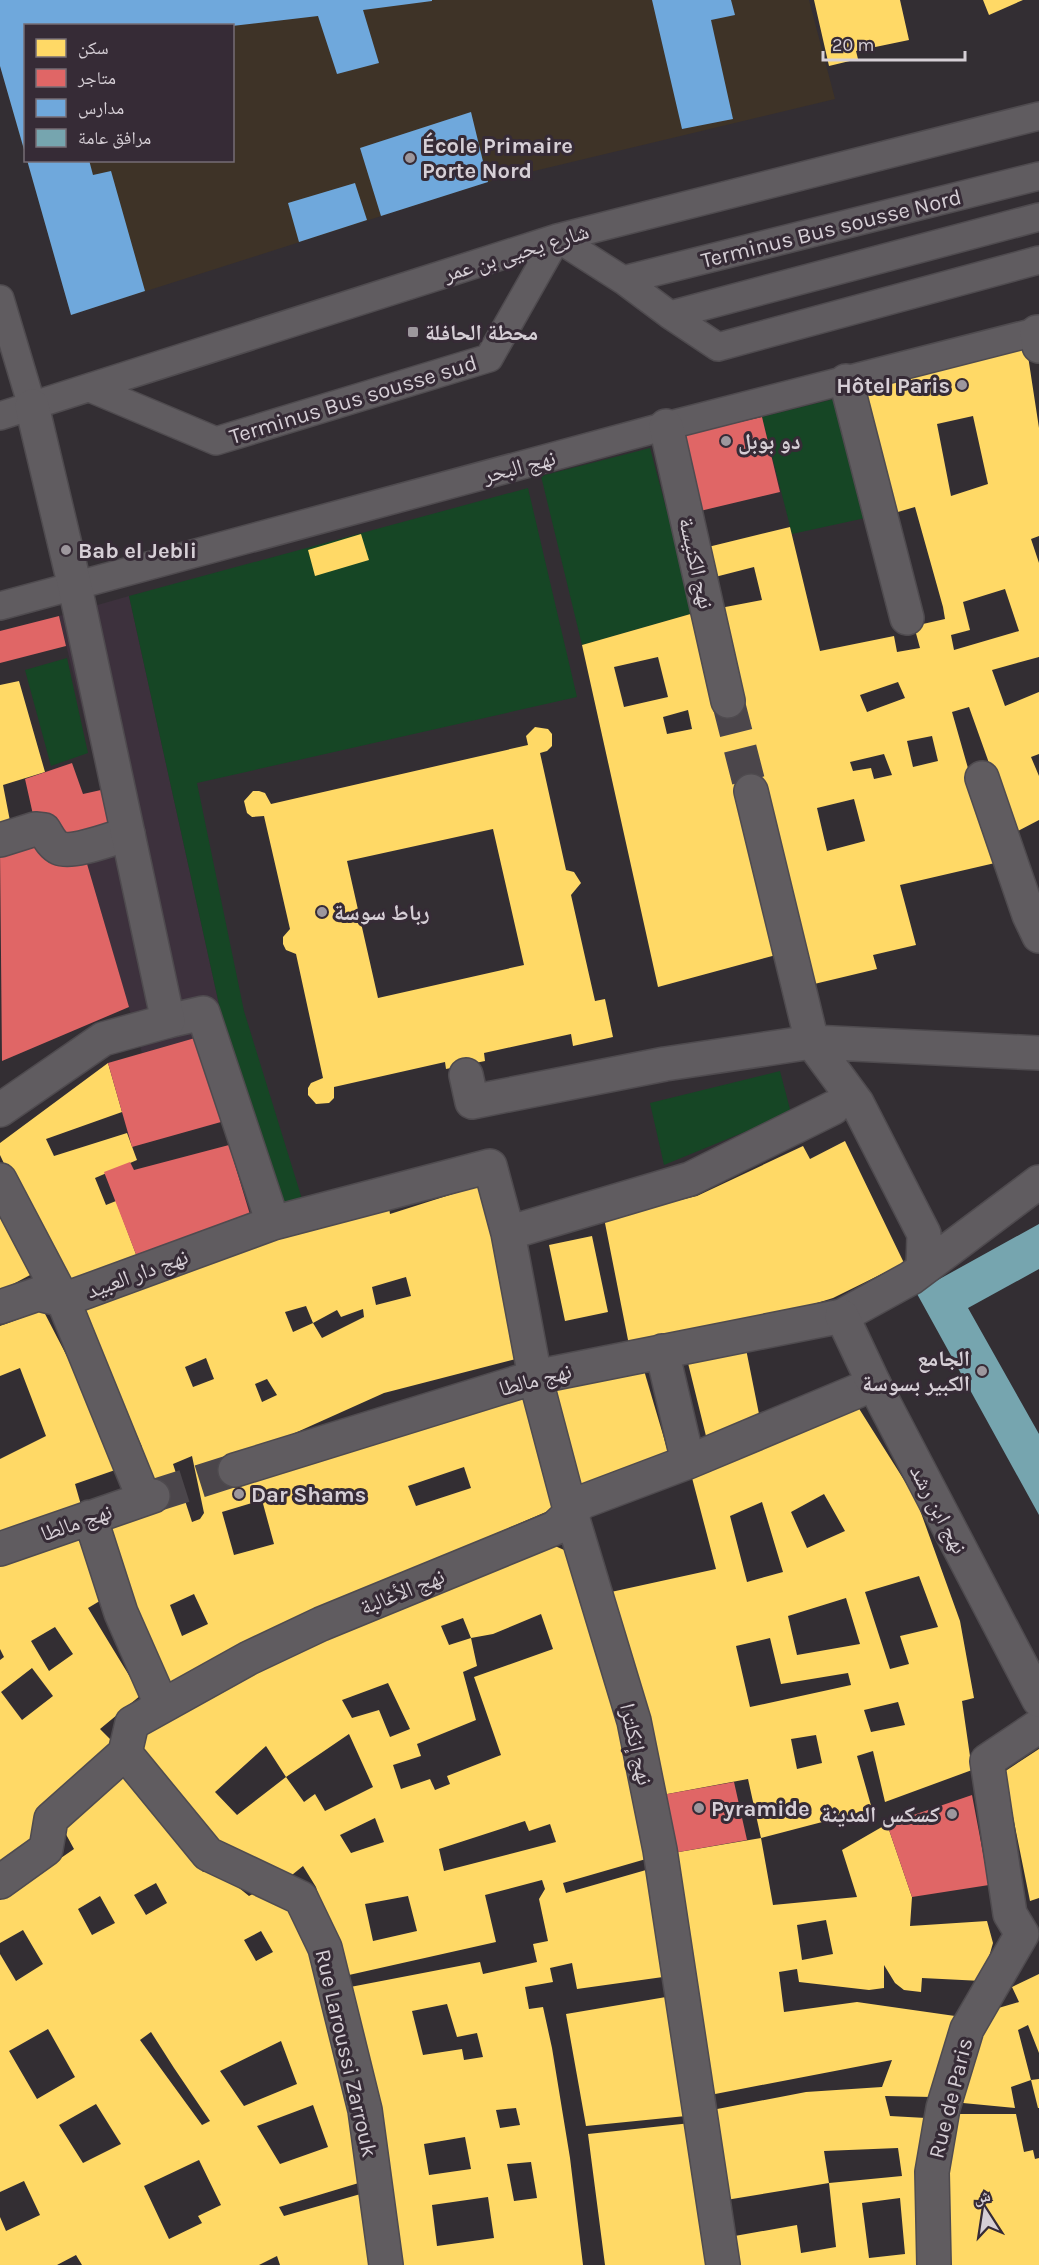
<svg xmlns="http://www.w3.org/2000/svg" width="1039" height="2265" viewBox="0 0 1039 2265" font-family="Karla,'Noto Naskh Arabic',sans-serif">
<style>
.commercial{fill:#3d313d}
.education{fill:#3e3327}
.green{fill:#164625}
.homes{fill:#ffd966;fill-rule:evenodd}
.shops{fill:#e06666}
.schools{fill:#6fa8dc}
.public{fill:#76a5af}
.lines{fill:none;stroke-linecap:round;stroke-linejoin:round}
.pedestrian-tunnel{stroke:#4b464b;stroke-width:33;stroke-dasharray:33 16;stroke-linecap:butt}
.service-casing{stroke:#4f4b4f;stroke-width:30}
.pedestrian-casing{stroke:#4f4b4f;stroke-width:36}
.minor-casing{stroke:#4f4b4f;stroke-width:36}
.service{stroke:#605c60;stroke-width:27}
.pedestrian{stroke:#605c60;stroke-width:33}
.minor{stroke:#605c60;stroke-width:33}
.poi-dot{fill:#9d979d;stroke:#362b36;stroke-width:2}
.labels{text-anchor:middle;stroke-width:6;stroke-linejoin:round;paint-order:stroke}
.poi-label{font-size:22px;font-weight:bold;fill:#d6cfd6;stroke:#362b36;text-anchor:start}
.street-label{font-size:22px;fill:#d6cfd6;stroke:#362b36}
</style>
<rect width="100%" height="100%" fill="#332e33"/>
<path class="commercial" d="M129 596 222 1018 283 1204 251 1218 196 1038 142 1053 85 857 110 824 59 616Z"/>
<path class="education" d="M0 0H809L835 99 488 182 71 315 27 161 232 160V26H26L25 155 0 66Z"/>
<path class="green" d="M838 398 870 517 792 534 762 417Z
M650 448 694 613 582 645 541 476Z
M528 488 577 697 197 783 244 1011 302 1199 283 1204 222 1018 129 596Z
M67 658 88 753 51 766 25 670Z
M780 1071 791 1113 664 1165 650 1103Z"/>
<path class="homes" d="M814 0H900L909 40 856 51 858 59 829 66Z
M983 0H1023L989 15Z
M1026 343 1039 428V536L1031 539 1039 563V657L992 670 1005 706 1039 692V754L1031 757 1039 776V820L1014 833 969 707 952 712 995 863 900 885 916 945 873 955 877 969 810 985 776 955 658 987 582 645 694 613 762 600 754 567 715 577 708 547 790 527 820 651 894 636 897 652 920 648 914 626 945 619 943 607 915 507 891 514 858 384ZM973 416 988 484 951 496 937 424ZM1005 589 1019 631 954 650 951 635 970 630 963 602ZM658 657 668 697 624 707 614 667ZM898 682 905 698 867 712 860 695ZM688 710 692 729 667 734 663 717ZM932 736 938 761 913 767 907 741ZM884 754 892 775 874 779 871 768 853 771 850 762ZM854 799 865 841 827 851 817 808Z
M361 534 369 560 315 576 308 550Z
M19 681 45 772 3 785 10 821 0 824V685Z
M535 727 548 729 552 734V746L547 751 540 753 566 870 574 872 581 883 571 895 595 1001 605 999 613 1037 573 1046 571 1034 484 1053 485 1061 446 1069 445 1062 334 1087V1098L329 1103 316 1104 308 1095V1088L311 1083 323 1078 296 954 286 950 283 944V937L290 929 264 816 252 817 247 813 244 801 253 791H259L265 793 271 804 528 745 526 736ZM493 829 524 965 378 998 347 861Z
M108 1063 122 1112 46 1139 54 1156 127 1133 137 1160 95 1178 106 1205 116 1201 137 1257 63 1288 0 1155V1143Z
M845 1141 904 1263 833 1298 746 1325 629 1345 604 1218 697 1196 803 1146 810 1159Z
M481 1185 524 1357 384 1393 277 1441 224 1457 234 1487 529 1393 562 1505 314 1612 169 1691 129 1588 108 1523 162 1507 152 1474H146L138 1451 142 1447 110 1375 83 1302 257 1240 389 1208 390 1214ZM406 1277 411 1296 376 1305 372 1287ZM306 1306 313 1323 337 1310 341 1317 363 1309 364 1317 322 1338 313 1323 293 1332 285 1312ZM206 1358 214 1379 193 1387 185 1367ZM267 1379 277 1395 262 1402 255 1384ZM192 1456 204 1513 200 1519 192 1522 173 1464ZM464 1467 471 1488 416 1506 408 1486ZM262 1500 274 1544 234 1555 222 1512ZM194 1594 208 1624 182 1636 170 1605Z
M0 1204 32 1274 0 1291Z
M592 1236 608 1312 565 1321 549 1245Z
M43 1310 87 1395 118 1469 75 1484 81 1505 0 1537V1459L46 1436 20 1368 0 1376V1326Z
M745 1344 760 1419 707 1440 686 1355Z
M643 1367 671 1462 575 1493 546 1388Z
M858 1407 916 1499 960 1621 974 1698 962 1701 972 1770 885 1802 873 1751 857 1756 872 1809 761 1838 748 1779 662 1795 611 1592 716 1569 691 1474ZM824 1494 845 1531 807 1548 791 1512ZM762 1502 783 1572 747 1582 730 1516ZM919 1576 938 1627 900 1636 909 1664 890 1669 865 1592ZM846 1598 860 1644 797 1655 788 1616ZM770 1638 781 1684 848 1673 851 1685 750 1707 736 1646ZM898 1702 905 1725 871 1732 864 1710ZM816 1735 822 1763 797 1769 791 1739Z
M79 1529 108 1596 88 1608 141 1695 100 1729 112 1741 110 1752 33 1842 0 1864V1660L4 1657 0 1649V1563ZM55 1627 73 1654 49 1671 31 1641ZM32 1668 53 1696 22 1720 1 1692Z
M555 1546 571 1553 586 1597 579 1600 613 1703 636 1794 646 1859 563 1883 566 1893 646 1870 663 1977 577 1989 572 1963 550 1968 553 1982 525 1987 529 2009 543 2007 552 2048 570 2158 583 2265H399L345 1988 480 1962 483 1974 537 1962 533 1944 548 1941 539 1899 545 1889 542 1880 485 1895 496 1942 340 1977 316 1887 303 1866 287 1879 235 1855 211 1835 143 1751 142 1733 255 1665ZM541 1614 553 1649 474 1677 501 1755 447 1776 450 1784 435 1790 430 1779 401 1789 393 1765 421 1756 417 1744 476 1720 463 1672 477 1666 471 1638 493 1634ZM463 1618 471 1638 449 1645 441 1626ZM388 1683 410 1729 390 1737 379 1710 352 1718 342 1700ZM349 1734 373 1787 325 1811 315 1794 304 1802 286 1777 237 1815 215 1792 266 1746 286 1777ZM375 1818 384 1842 351 1853 340 1835ZM525 1821 529 1831 550 1824 556 1842 444 1871 439 1849ZM408 1896 417 1931 373 1941 365 1904ZM447 2004 457 2037 477 2033 483 2057 464 2060 462 2049 423 2055 412 2011ZM516 2108 520 2125 500 2128 496 2110ZM465 2137 471 2169 429 2175 424 2144ZM531 2162 537 2198 514 2201 507 2164ZM488 2197 494 2238 437 2246 432 2205Z
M1039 1749V1898L1030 1901 1004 1772Z
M126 1770 203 1872 213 1867 249 1896 262 1889 292 1907 317 1955 310 1959 328 2007 362 2182 279 2207 284 2216 364 2193 373 2265H280L277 2256 259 2265H82L76 2255 57 2265H0V2217L6 2231 40 2215 24 2181 0 2192V1954L16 1981 43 1964 23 1930 0 1943V1900L74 1849 62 1827ZM156 1883 167 1903 146 1915 134 1895ZM100 1896 115 1923 92 1935 78 1909ZM261 1931 273 1952 256 1961 244 1940ZM48 2029 75 2077 37 2099 9 2051ZM151 2032 174 2068 210 2121 202 2125 140 2040ZM281 2041 297 2084 244 2106 220 2071ZM96 2104 121 2144 83 2163 59 2125ZM313 2105 328 2147 280 2164 257 2126ZM199 2160 221 2205 198 2216 202 2223 169 2239 144 2186Z
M887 1824 912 1897 910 1926 987 1921 993 1943 982 1981 922 1978 921 1992 904 1990 895 1983 884 1965V1988L869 1990 799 1982 797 1969 779 1972 784 2012 857 2002 955 2016 932 2097 885 2096 890 2116 926 2118 920 2265H733L729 2237 797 2225 801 2253 836 2247 829 2183 902 2176 898 2148 824 2151 829 2183 726 2200 712 2110 806 2092 882 2087 892 2060 710 2095 673 1853 761 1838 773 1905 857 1897 842 1850ZM826 1920 833 1954 802 1960 797 1925ZM900 2198 905 2254 869 2258 862 2203Z
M1039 1974V2053L1028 2025 1018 2030 1031 2080 1011 2087 1015 2108 963 2103 979 2033 995 2009 1019 2002 1012 1987Z
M666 1997 686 2116 586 2126 566 2014Z
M1039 2079V2108H1038L1031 2080Z
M957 2114H1016L1024 2152 1033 2150 1035 2159 1039 2158V2265H950L946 2167Z
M691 2123 710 2265H605L588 2134Z"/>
<path class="shops" d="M762 417 780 492 700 511 683 435Z
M59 616 66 646 0 663V631Z
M72 763 83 794 101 790 110 824 65 839 34 819 25 779Z
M34 839 85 857 129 1007 2 1061 0 849Z
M195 1038 221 1122 132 1147 108 1063Z
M229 1145 251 1218 137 1257 104 1172 130 1162 134 1170Z
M734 1782 747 1840 673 1853 662 1795Z
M972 1795 989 1885 912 1897 887 1824Z"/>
<path class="schools" d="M0 0H432V1L363 10 379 63 337 74 318 16 232 26H26L25 153 0 66Z
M652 0H731L735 15 711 20 733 119 682 129Z
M471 112 488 182 381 216 360 148Z
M27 160H89L93 175 111 171 145 291 71 315Z
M355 183 367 220 299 242 288 203Z"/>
<path class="public" d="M1039 1224V1269L968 1308 1039 1434V1515L916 1292Z"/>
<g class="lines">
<path class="pedestrian-tunnel" d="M728 701 751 791
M153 1496 235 1470"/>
<g class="service-casing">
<path id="service" d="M623 280 670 315 1039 217
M0 299 32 406
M670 315 718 347 1039 260
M90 388 216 441 489 358 557 238 623 280 1039 176
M0 416 557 238 1039 116
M0 606 666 426 1039 331"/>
</g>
<g class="pedestrian-casing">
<path id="pedestrian" d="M1037 332 1039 346
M846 381 907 618
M666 426 728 701
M982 778 1029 915 1039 936
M751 791 812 1042 857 1103 924 1234 923 1269
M0 840 35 829 44 830C48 836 52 845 59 848 73 854 113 838 128 834
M168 1021 203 1013 273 1223 490 1166 508 1233 690 1179 833 1108
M466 1075 472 1102 665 1064 812 1042 1039 1053
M0 1180 63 1300 144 1499
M508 1233 535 1377 571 1513 634 1721 660 1850 723 2265
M0 1307 38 1294 63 1300 273 1223
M662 1351 688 1462
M235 1470 535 1377 842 1316 911 1278 1039 1182
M90 1517 121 1613 162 1706
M0 1549 153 1496
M125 1753 208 1854 301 1898 325 1948 365 2110 386 2265
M0 1882 46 1849 51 1819 125 1753 132 1723 249 1658 321 1624 555 1528 582 1502 688 1462 874 1384
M934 2265 932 2172 943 2108 967 2029 1022 1934 1010 1914 987 1761 1039 1726"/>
</g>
<g class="minor-casing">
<path id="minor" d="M0 1110 103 1039 168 1021 75 587 32 406
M842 1316 874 1384 1039 1700"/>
</g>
<use href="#service" class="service"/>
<use href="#pedestrian" class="pedestrian"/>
<use href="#minor" class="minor"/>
</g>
<g class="poi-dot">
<circle cx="410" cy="158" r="6"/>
<rect x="407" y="326" width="12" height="12" rx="3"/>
<circle cx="962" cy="385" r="6"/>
<circle cx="726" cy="441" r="6"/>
<circle cx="66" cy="550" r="6"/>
<circle cx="322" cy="912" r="6"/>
<circle cx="982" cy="1371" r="6"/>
<circle cx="239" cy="1494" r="6"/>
<circle cx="699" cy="1808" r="6"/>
<circle cx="952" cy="1814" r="6"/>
</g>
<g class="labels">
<g class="poi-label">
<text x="422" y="153">École Primaire<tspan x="422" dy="25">Porte Nord</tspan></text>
<text x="425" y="340">محطة الحافلة</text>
<text x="950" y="393" text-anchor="end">Hôtel Paris</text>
<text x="738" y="449">دو بوبل</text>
<text x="78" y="558">Bab el Jebli</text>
<text x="334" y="920">رباط سوسة</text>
<text x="970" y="1366" text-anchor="end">الجامع<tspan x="970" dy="25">الكبير بسوسة</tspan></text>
<text x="251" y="1502">Dar Shams</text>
<text x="711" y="1816">Pyramide</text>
<text x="940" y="1822" text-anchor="end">كسكس المدينة</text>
</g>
<g class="street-label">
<text transform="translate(831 228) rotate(-14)" y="8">Terminus Bus sousse Nord</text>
<text transform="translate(516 252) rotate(-17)" y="8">شارع يحيى بن عمر</text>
<text transform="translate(353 399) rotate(-17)" y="8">Terminus Bus sousse sud</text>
<text transform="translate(519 466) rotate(-15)" y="8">نهج البحر</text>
<text transform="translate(697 563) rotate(77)" y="8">نهج الكنيسة</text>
<text transform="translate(137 1273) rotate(-20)" y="8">نهج دار العبيد</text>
<text transform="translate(535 1379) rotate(-15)" y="8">نهج مالطا</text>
<text transform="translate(939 1509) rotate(62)" y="8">نهج ابن رشد</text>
<text transform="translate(76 1522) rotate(-19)" y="8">نهج مالطا</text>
<text transform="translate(402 1591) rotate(-22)" y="8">نهج الأغالبة</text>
<text transform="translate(637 1744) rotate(77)" y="8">نهج إنكلترا</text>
<text transform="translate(347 2053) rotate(77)" y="8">Rue Laroussi Zarrouk</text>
<text transform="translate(950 2098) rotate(-76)" y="8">Rue de Paris</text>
</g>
</g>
<rect x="24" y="24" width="210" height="138" fill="#362b36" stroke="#766d76" stroke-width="1.5"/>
<rect x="36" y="39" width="30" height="18" fill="#ffd966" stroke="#766d76" stroke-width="1.5"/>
<text x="78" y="54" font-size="18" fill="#d6cfd6">سكن</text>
<rect x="36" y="69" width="30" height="18" fill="#e06666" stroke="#766d76" stroke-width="1.5"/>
<text x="78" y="84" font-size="18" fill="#d6cfd6">متاجر</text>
<rect x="36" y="99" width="30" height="18" fill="#6fa8dc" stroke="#766d76" stroke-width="1.5"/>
<text x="78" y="114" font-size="18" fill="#d6cfd6">مدارس</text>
<rect x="36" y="129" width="30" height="18" fill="#76a5af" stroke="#766d76" stroke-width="1.5"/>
<text x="78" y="144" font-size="18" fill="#d6cfd6">مرافق عامة</text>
<g transform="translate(985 2211) rotate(348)" stroke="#362b36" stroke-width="4.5" paint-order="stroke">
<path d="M0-4.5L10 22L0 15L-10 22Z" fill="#d6cfd6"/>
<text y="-9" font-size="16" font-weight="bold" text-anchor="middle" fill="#d6cfd6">ش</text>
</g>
<path d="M823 51v9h142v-9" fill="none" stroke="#d6cfd6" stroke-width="3"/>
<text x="832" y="51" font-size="18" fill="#d6cfd6" stroke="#362b36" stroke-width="4.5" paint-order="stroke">20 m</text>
</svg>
